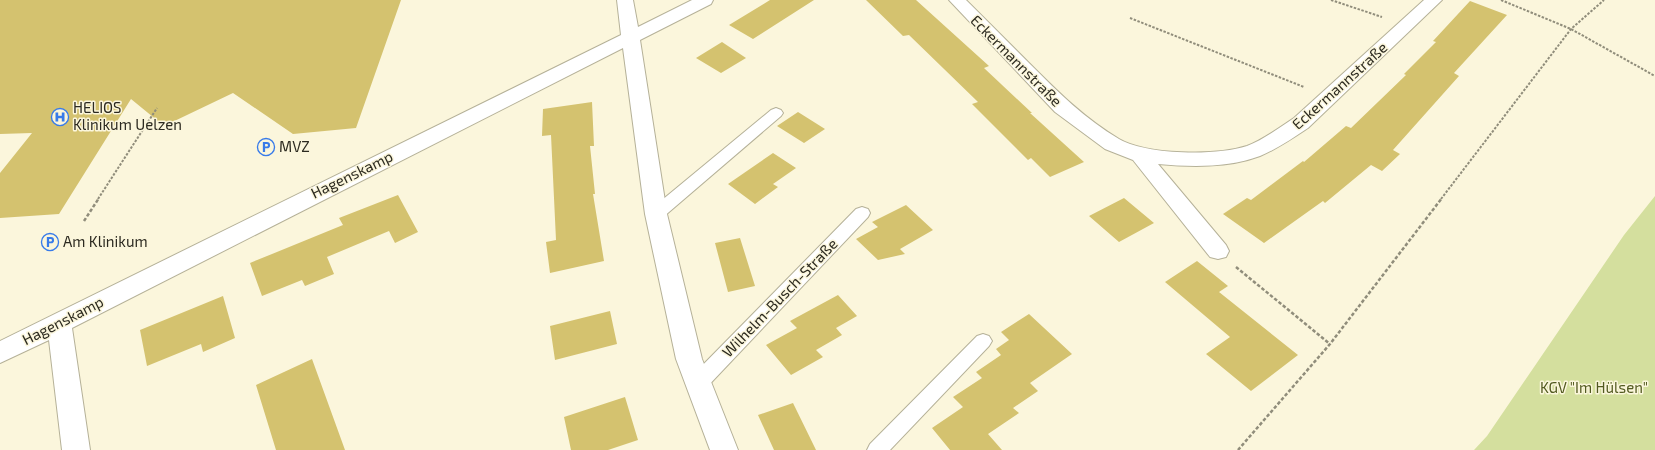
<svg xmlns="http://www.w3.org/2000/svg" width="1655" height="450" viewBox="0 0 1655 450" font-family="'Exo 2',sans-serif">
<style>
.green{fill:#d4df9e}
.building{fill:#d4c26f}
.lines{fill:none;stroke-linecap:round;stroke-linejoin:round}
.lane-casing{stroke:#b5b198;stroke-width:2}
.street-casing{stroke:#b5b198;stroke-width:2}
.path-far1{stroke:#908d7b;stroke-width:2;stroke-dasharray:2.5 1.5;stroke-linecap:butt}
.path{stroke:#908d7b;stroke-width:2.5;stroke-dasharray:3.5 2;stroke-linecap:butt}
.lane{fill:#fff;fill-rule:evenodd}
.street{fill:#fff;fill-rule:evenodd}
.labels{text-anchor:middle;stroke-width:3;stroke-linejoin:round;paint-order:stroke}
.street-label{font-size:15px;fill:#2c2a20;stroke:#fbf6dc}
.poi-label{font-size:15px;fill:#2c2a20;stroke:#fbf6dc;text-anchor:start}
.park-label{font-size:15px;fill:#525a20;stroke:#fbf6dc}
</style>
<rect width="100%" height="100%" fill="#fbf6dc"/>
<path class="green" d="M1655 196V450H1474L1487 436 1624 235Z"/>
<path class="building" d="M0 0H401L356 128 293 134 233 93 164 126 131 99 59 214 0 218V173L32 133 0 134Z
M770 0H814L753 39 729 25Z
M866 0H916L989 66 984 68 1032 113H1030L1084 162 1050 177 1031 158 1028 160 972 104 978 102 909 35 903 36Z
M1470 1 1507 15 1454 73 1459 76 1393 150 1400 154 1382 171 1371 165 1325 203 1323 201 1264 243 1223 214 1247 198 1251 200 1303 161 1304 162 1346 126 1351 128 1406 75 1404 74 1436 42 1433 41Z
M722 42 746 58 721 73 696 58Z
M592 102 594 146H590L595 194H593L604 261 550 273 546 242 556 240 551 135 542 136 543 109Z
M798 112 825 129 804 143 777 126Z
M773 153 796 168 773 184 778 187 755 204 728 184Z
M398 195 418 232 395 243 389 231 327 257 334 274 305 286 302 280 262 296 250 263 343 225 339 218Z
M1124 198 1154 223 1119 242 1089 216Z
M906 205 933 230 900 249 905 254 878 260 856 239 878 227 872 222Z
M740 238 755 286 728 292 715 243Z
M1197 261 1228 286 1219 292 1298 355 1251 391 1206 354 1230 337 1165 282Z
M838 295 857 316 836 328 842 335 816 350 823 357 791 375 766 345 797 328 790 321Z
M223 296 235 338 203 352 201 344 147 366 140 330Z
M610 311 617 344 555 360 550 326Z
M1029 314 1072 354 1030 383 1038 391 1013 408 1019 413 988 434 1002 450H950L932 428 963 407 953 397 982 378 976 372 1001 355 996 349 1009 340 1001 332Z
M312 359 345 450H276L256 385Z
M625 397 638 440 608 450H571L564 417Z
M793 403 816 450H774L758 415Z"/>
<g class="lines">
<g class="lane-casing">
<path id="lane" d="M776 108 781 110 783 113 781 116 662 218 656 220 650 218 648 214 650 210 771 110Z
M862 207 868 209 870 213 868 217 705 389 698 391 691 389 689 383 691 377 856 209Z
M983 334 989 336 992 341 989 346 890 450H867L870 444 977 336Z"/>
</g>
<g class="street-casing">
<path id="street" d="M617 0H633L638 27 692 0H713L711 4 640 40 667 214 702 359 738 450H710L676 359 645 214 623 48 72 328 90 450H62L49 340 0 363V341L621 35Z
M949 0H966C988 22 1009 43 1031 65 1058 92 1085 119 1119 139 1147 155 1216 156 1247 146 1263 140 1279 128 1294 118L1424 0H1442L1308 128C1293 138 1277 149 1260 156 1228 168 1191 167 1158 164L1226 245 1229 251 1226 257 1218 259 1210 257 1133 160 1105 149 1055 112Z"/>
</g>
<path class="path-far1" d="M1331 0 1382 17
M1501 0 1571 29 1655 76
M1130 18 1304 87
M98 199 157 108
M1441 199 1571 29 1604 0"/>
<path class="path" d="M84 221 99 198
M1236 267 1330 344
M1238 450 1330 344 1442 198"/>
<use href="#lane" class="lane"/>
<use href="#street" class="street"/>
</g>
<defs>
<g id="hospital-ring" transform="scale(0.9)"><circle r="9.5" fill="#fbf6dc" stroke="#387be9" stroke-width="1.5"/><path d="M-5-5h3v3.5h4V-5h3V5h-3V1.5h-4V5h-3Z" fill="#387be9"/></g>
<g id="parking-ring" transform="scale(0.9)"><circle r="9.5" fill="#fbf6dc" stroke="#387be9" stroke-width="1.5"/><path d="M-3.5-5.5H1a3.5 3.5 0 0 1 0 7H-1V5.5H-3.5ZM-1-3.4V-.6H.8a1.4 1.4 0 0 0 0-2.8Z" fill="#387be9"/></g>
</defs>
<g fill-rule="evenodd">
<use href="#hospital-ring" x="60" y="117"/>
<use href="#parking-ring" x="266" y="147"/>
<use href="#parking-ring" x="50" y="242"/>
</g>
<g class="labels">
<g class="street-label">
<text transform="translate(1016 61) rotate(45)" y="5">Eckermannstraße</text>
<text transform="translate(1340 86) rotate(-42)" y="5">Eckermannstraße</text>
<text transform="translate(352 175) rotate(-26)" y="5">Hagenskamp</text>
<text transform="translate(780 298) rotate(-46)" y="5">Wilhelm-Busch-Straße</text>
<text transform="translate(63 321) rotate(-27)" y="5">Hagenskamp</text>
</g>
<g class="poi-label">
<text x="73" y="113">HELIOS<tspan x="73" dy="17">Klinikum Uelzen</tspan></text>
<text x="279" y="152">MVZ</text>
<text x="63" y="247">Am Klinikum</text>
</g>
<g class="park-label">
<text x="1594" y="393">KGV "Im Hülsen"</text>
</g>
</g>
</svg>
